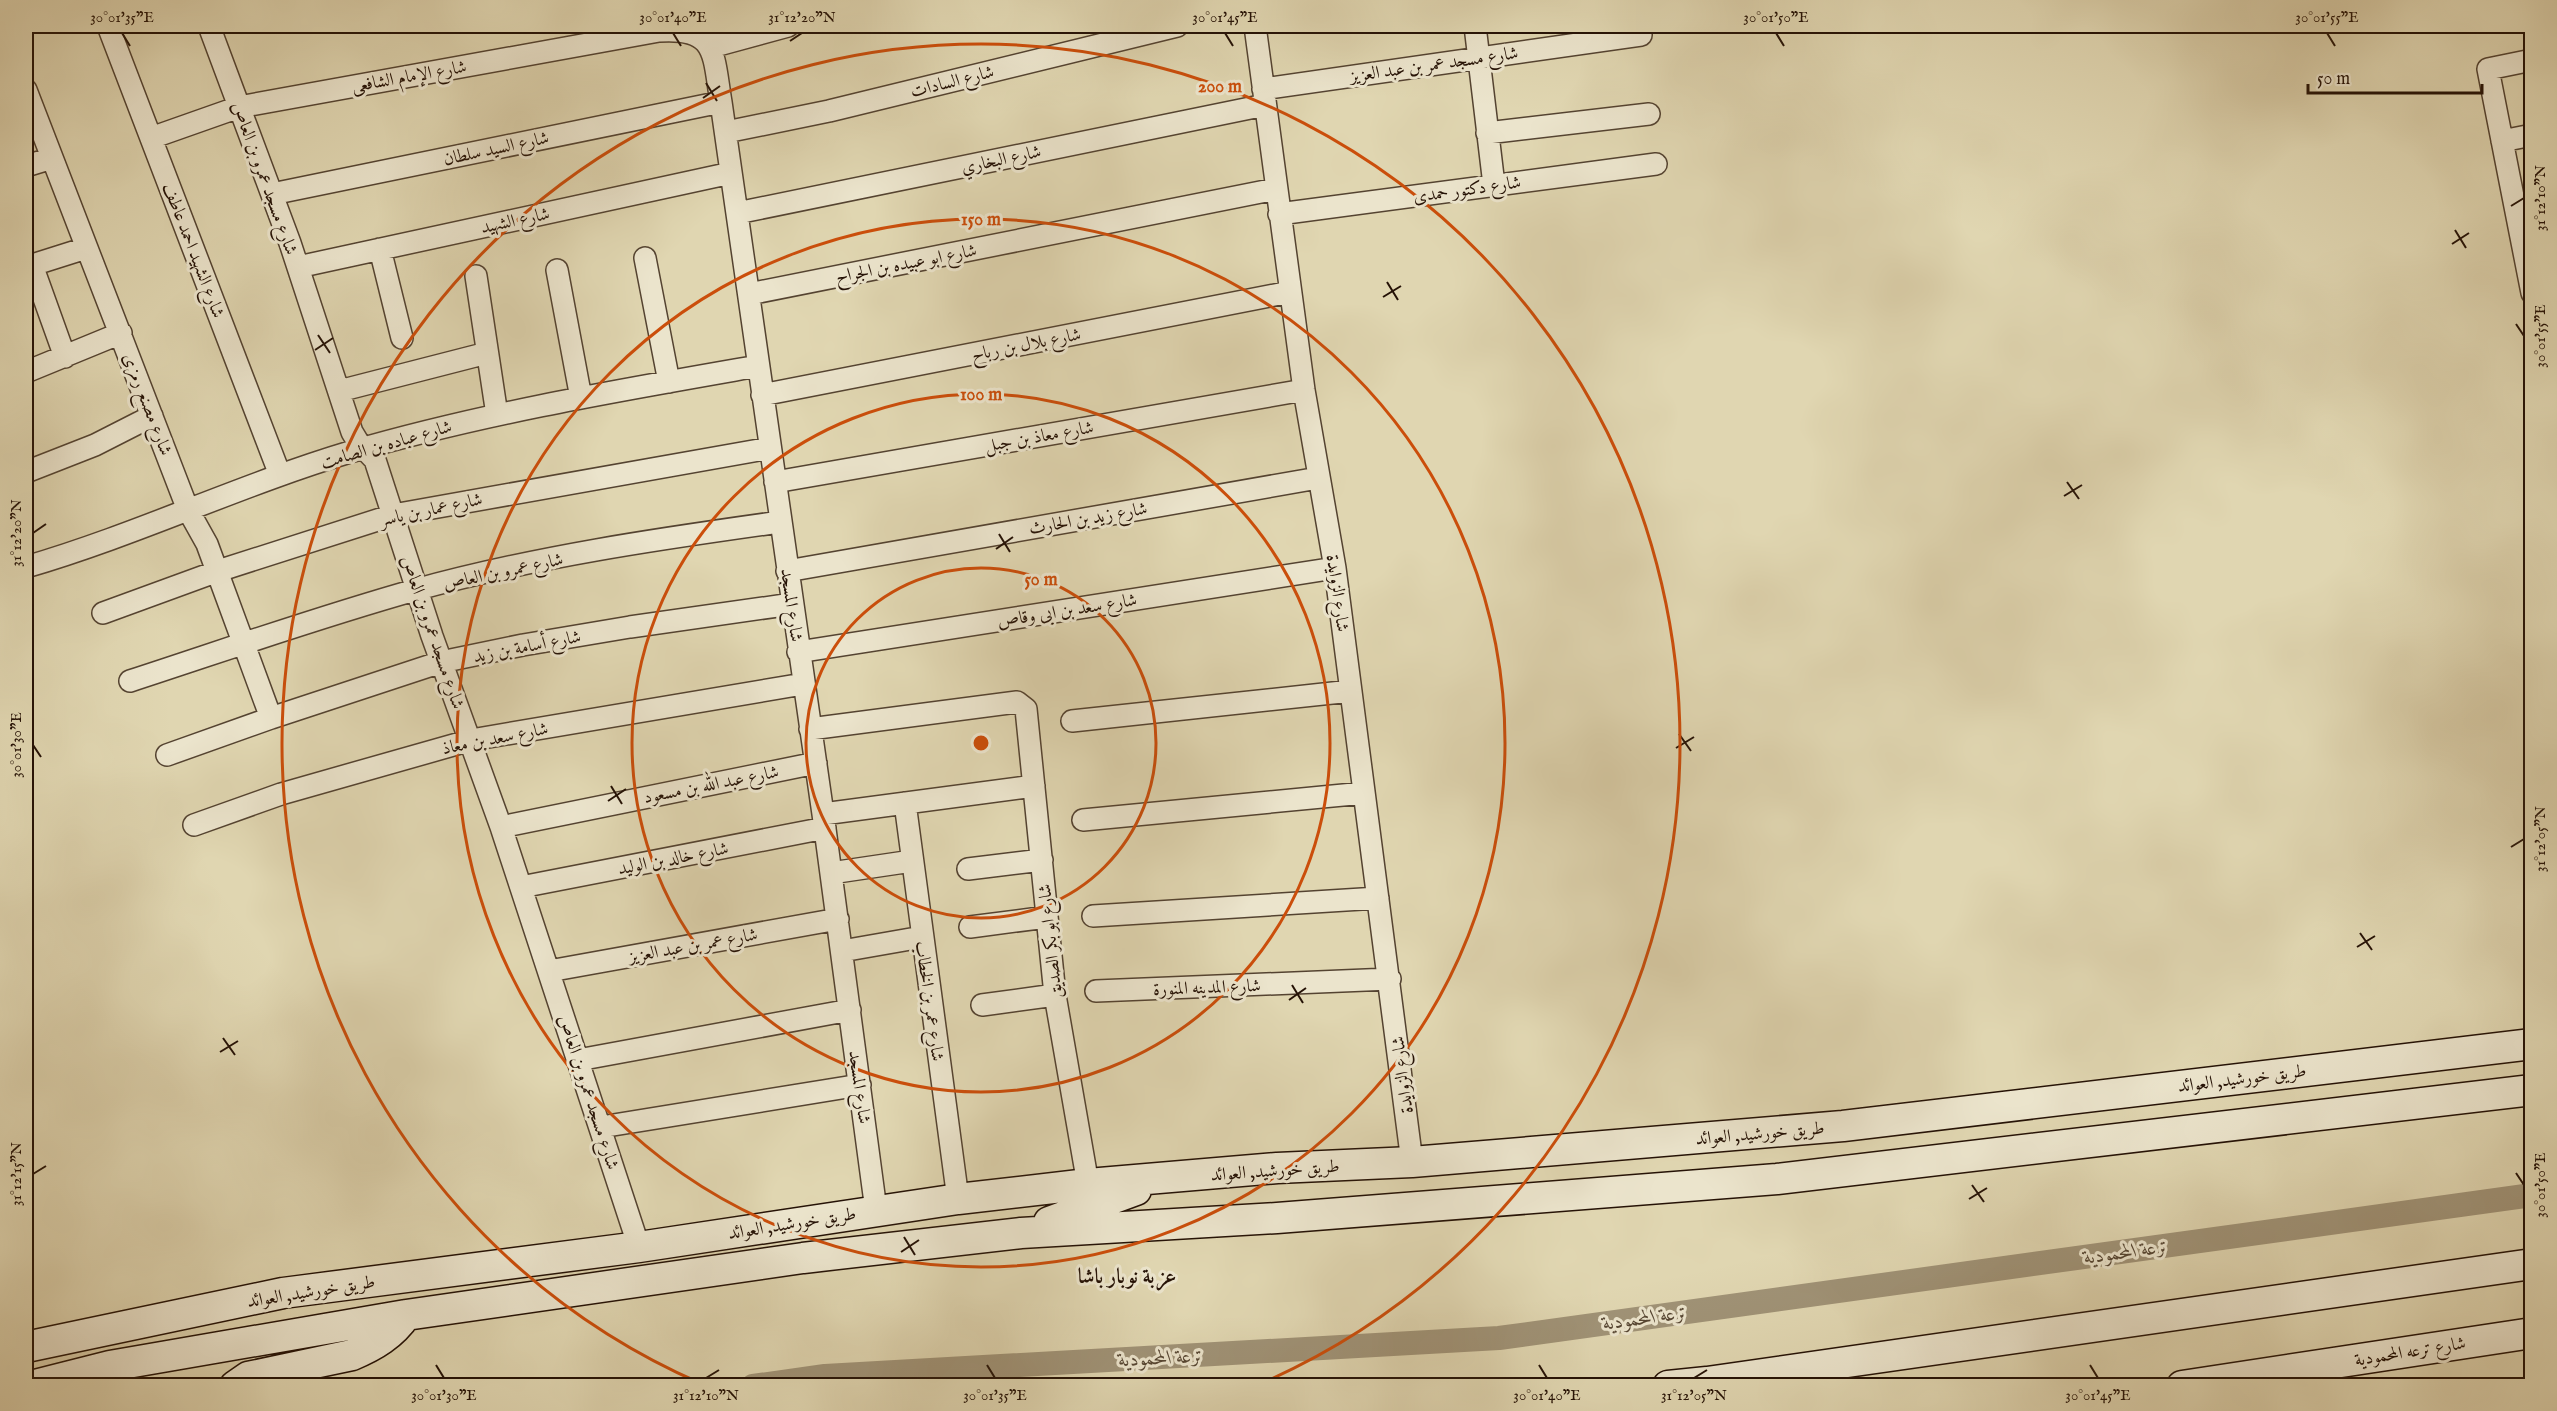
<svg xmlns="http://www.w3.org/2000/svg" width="2557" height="1411" viewBox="0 0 2557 1411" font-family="'IM FELL English',Amiri,serif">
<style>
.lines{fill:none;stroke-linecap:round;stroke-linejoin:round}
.canal{stroke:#a09377;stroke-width:24}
.street-casing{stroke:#544331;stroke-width:24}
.secondary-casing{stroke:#251206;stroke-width:33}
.street{stroke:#ebe4cc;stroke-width:21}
.secondary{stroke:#ebe4cc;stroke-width:30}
.ticks{fill:none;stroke:#251206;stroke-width:2}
.ring{fill:none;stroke:#cb4e0b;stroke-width:3}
.labels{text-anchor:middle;stroke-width:6;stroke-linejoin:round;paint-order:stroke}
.street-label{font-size:18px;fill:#251206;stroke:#ebe4cc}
.water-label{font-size:20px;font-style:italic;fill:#564633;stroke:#ebe4cc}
.quarter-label{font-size:21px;font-weight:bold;fill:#251206;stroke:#ebe4cc}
.centre{fill:#cb4e0b;stroke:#ebe4cc;stroke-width:3}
.ring-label{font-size:18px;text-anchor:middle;font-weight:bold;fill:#cb4e0b;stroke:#ebe4cc;stroke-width:6;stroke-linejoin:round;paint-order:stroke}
.neatline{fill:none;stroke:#251206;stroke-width:2}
.ticks-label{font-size:15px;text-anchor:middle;fill:#251206}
</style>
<rect width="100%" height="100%" fill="#e0d6b1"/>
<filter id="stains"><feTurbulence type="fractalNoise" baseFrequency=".00333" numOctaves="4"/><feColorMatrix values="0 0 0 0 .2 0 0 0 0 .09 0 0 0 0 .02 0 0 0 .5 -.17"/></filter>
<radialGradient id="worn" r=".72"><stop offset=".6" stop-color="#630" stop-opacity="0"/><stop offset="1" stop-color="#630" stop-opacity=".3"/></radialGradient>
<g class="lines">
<path class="canal" d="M753 1386 825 1376 1499 1338 2532 1195"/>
<g class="street-casing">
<path id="street" d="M108 26 280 475
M209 26 290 243 352 432 358 442 375 460 432 636 501 827 639 1247
M716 26 719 45
M1255 26 1304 390 1335 568 1412 1162
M1475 26 1494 185
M711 47 788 26
M2532 60 2488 69 2532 293
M1263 89 1641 35
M26 90 188 510 207 544 271 718
M726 132 829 111 1177 26
M1487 133 1649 114
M151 138 239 107 659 31C718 27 713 55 721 102L823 814 876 1210
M2502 141 2532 135
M26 166 52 158
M272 194 721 102
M737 213 1265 105
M1279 214 1656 164
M380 249 402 338
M645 258 669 382
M32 265 65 357
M26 267 86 248
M298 267 731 173
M557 270 581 398
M476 276 497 415
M749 294 1276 189
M26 372 121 333
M339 391 487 353
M762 395 1290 292
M26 472 95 445 152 416
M775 482 1304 390
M26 567C136 535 240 485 350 452 484 413 621 390 758 366
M787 571 1318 478
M103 613 218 571 393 515 770 448
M798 652 1335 568
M130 681C225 650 319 617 415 590 534 557 658 539 780 522
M1072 721 1351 691
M810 729 1017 702 1026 709 1055 995 1088 1184
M167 755 271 718 441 662 523 645 630 627 792 604
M905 803 958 1199
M823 814 1034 786
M1083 820 1364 793
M194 825 281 794 471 740 803 684
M501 827 816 763
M968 869 1042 860
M831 873 912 861
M521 887 825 828
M1093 916 1378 898
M970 927 1047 917
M842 951 922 937
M549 971 838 919
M1096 991 1390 979
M982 1005 1055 995
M578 1060 850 1010
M601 1127 860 1085"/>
</g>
<g class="secondary-casing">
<path id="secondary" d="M1049 1222 1136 1190
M26 1347 283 1293 639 1247 958 1199 1088 1184 1277 1168 1412 1162 1843 1126 2532 1044
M31 1386 110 1366 406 1315 803 1258 1021 1233 1277 1218 1777 1179 2532 1090
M235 1386 248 1377 352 1355C374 1346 392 1335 406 1315
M1668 1386 1707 1382 2532 1264
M2182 1386 2532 1333"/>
</g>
<use href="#street" class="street"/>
<use href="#secondary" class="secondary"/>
</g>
<path class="ticks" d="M122 33 130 46M673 33 681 46M1225 33 1233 46M1776 33 1784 46M2327 33 2335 46M790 41 802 33M706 83 717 101M703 98 720 86M2511 206 2524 198M2455 230 2466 248M2452 244 2469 233M1387 282 1398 300M1383 297 1401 286M2516 324 2524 336M318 335 330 353M315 350 333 338M2067 482 2079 499M2064 496 2082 485M33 533 46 524M999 534 1010 552M996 549 1013 537M1679 734 1691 751M33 745 41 757M1676 748 1694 737M611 786 622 804M608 801 626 789M2511 847 2524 839M2360 933 2372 950M2357 947 2375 936M1292 985 1303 1003M1289 1000 1306 988M223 1038 235 1055M220 1052 238 1041M2516 1173 2524 1185M33 1174 46 1166M1972 1185 1984 1202M1969 1199 1987 1188M904 1237 915 1255M901 1252 919 1240M436 1365 444 1378M987 1365 995 1378M1539 1365 1547 1378M2090 1365 2098 1378M706 1378 719 1370M1694 1378 1707 1370"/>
<g class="ring">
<circle cx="981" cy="743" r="175"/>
<circle cx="981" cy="743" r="349"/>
<circle cx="981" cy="743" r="524"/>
<path d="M702 1384A699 699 0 1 1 1260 1384"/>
</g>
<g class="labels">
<g class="street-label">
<text transform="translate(1434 64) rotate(-8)" y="6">شارع مسجد عمر بن عبد العزيز</text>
<text transform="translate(409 76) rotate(-10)" y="6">شارع الإمام الشافعى</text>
<text transform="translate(952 81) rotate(-14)" y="6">شارع السادات</text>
<text transform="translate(496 148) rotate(-12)" y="6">شارع السيد سلطان</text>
<text transform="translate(1001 159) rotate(-12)" y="6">شارع البخاري</text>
<text transform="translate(265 178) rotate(70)" y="6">شارع مسجد عمرو بن العاص</text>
<text transform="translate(1467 189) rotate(-8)" y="6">شارع دكتور حمدى</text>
<text transform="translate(515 220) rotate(-12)" y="6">شارع الشهيد</text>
<text transform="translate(194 250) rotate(69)" y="6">شارع الشهيد احمد عاطف</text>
<text transform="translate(906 263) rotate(-11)" y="6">شارع ابو عبيده بن الجراح</text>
<text transform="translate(1026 344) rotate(-11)" y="6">شارع بلال بن رباح</text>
<text transform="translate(148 404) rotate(69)" y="6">شارع مصنع رمزى</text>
<text transform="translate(1039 436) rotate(-10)" y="6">شارع معاذ بن جبل</text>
<text transform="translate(386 444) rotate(-16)" y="6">شارع عباده بن الصامت</text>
<text transform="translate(431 509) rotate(-12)" y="6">شارع عمار بن ياسر</text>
<text transform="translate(1088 518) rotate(-10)" y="6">شارع زيد بن الحارث</text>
<text transform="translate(503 571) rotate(-12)" y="6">شارع عمرو بن العاص</text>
<text transform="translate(1338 593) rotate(82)" y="6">شارع الزوايدة</text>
<text transform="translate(792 605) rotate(82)" y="6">شارع المسجد</text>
<text transform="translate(1067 610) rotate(-9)" y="6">شارع سعد بن ابى وقاص</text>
<text transform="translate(433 632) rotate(71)" y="6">شارع مسجد عمرو بن العاص</text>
<text transform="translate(527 646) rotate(-11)" y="6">شارع أسامة بن زيد</text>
<text transform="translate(495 738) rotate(-11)" y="6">شارع سعد بن معاذ</text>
<text transform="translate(711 784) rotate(-11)" y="6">شارع عبد الله بن مسعود</text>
<text transform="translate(673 858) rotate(-11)" y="6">شارع خالد بن الوليد</text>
<text transform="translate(1050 941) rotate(-96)" y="6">شارع ابو بكر الصديق</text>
<text transform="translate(693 945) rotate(-10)" y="6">شارع عمر بن عبد العزيز</text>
<text transform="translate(1207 987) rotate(-2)" y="6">شارع المدينه المنورة</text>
<text transform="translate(930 1001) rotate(82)" y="6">شارع عمر بن الخطاب</text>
<text transform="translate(1402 1075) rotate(-97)" y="6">شارع الزوايدة</text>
<text transform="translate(2242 1078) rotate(-7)" y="6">طريق خورشيد, العوائد</text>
<text transform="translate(860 1087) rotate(82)" y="6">شارع المسجد</text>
<text transform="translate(589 1092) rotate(72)" y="6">شارع مسجد عمرو بن العاص</text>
<text transform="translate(1760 1133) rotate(-5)" y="6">طريق خورشيد, العوائد</text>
<text transform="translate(1275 1170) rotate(-4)" y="6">طريق خورشيد, العوائد</text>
<text transform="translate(792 1223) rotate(-9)" y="6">طريق خورشيد, العوائد</text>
<text transform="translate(311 1291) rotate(-9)" y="6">طريق خورشيد, العوائد</text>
<text transform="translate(2410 1351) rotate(-9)" y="6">شارع ترعه المحمودية</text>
</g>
<g class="water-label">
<text transform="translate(2126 1251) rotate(-8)" y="7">ترعة المحمودية</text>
<text transform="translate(1645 1317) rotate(-8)" y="7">ترعة المحمودية</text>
<text transform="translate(1161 1357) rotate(-3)" y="7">ترعة المحمودية</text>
</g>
<g class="quarter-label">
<text x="1127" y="1283">عزبة نوبار باشا</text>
</g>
</g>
<circle cx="981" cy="743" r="9" class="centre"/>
<g class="ring-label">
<text x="1220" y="92">200 m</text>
<text x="981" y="225">150 m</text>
<text x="981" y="400">100 m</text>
<text x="1041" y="585">50 m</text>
</g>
<rect width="2557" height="1411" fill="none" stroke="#e0d6b1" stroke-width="66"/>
<path d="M2308 84v9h174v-9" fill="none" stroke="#251206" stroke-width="3"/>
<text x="2317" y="84" font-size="18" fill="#251206" stroke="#ebe4cc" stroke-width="4.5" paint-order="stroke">50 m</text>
<rect x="33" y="33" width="2491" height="1345" class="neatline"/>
<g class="ticks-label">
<text x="122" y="22">30°01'35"E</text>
<text x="673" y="22">30°01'40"E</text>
<text x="802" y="22">31°12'20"N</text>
<text x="1225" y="22">30°01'45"E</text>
<text x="1776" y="22">30°01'50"E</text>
<text x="2327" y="22">30°01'55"E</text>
<text transform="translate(2540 198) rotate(-90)" y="5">31°12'10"N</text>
<text transform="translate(2540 336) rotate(-90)" y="5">30°01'55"E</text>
<text transform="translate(16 533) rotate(-90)" y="5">31°12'20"N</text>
<text transform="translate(16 745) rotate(-90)" y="5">30°01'30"E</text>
<text transform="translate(2540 839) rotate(-90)" y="5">31°12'05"N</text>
<text transform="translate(16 1174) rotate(-90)" y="5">31°12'15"N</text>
<text transform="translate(2540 1185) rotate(-90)" y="5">30°01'50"E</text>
<text x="444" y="1400">30°01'30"E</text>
<text x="706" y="1400">31°12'10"N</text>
<text x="995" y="1400">30°01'35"E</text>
<text x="1547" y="1400">30°01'40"E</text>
<text x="1694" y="1400">31°12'05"N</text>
<text x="2098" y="1400">30°01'45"E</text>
</g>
<rect width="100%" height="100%" filter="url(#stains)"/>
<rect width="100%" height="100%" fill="url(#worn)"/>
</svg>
